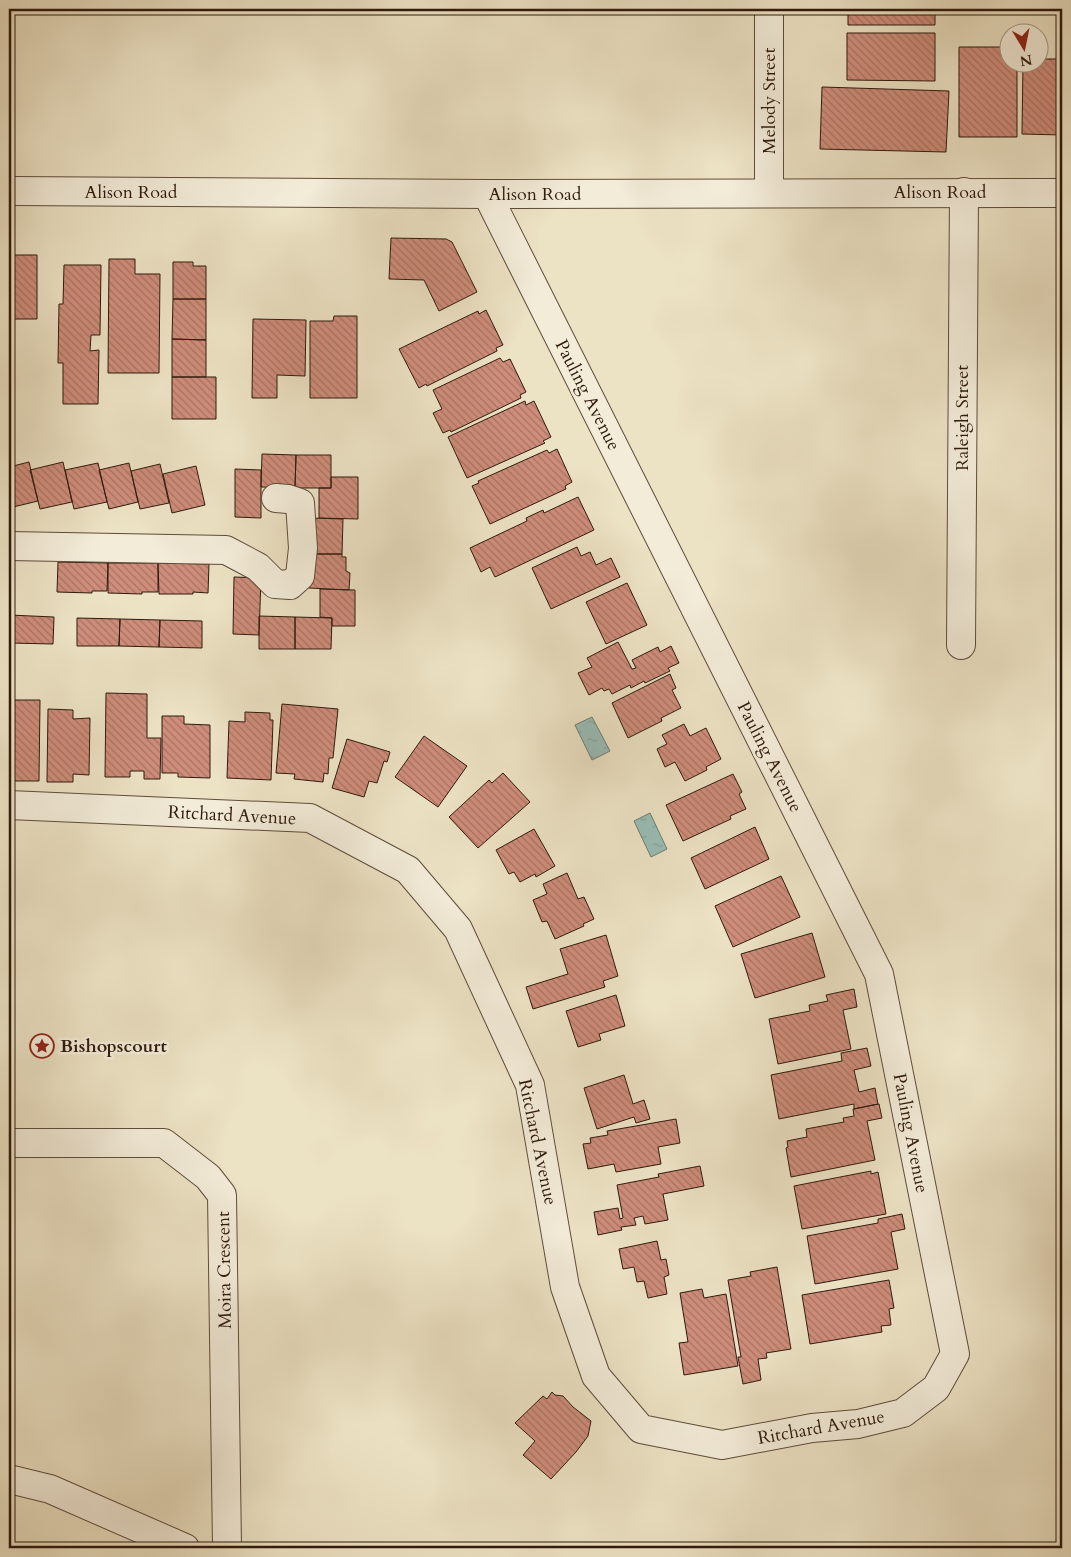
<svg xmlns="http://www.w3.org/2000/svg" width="1071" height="1557" viewBox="0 0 1071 1557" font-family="Cardo,serif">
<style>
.water{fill:url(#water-ripples);stroke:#6e7c72}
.building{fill:url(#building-back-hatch);stroke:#2e1a0c}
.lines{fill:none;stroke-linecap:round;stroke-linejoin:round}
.minor-casing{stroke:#5e4c3a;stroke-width:30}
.tertiary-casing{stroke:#5e4c3a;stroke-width:30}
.minor{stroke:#f3ecd9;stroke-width:28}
.tertiary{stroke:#f3ecd9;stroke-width:28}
.labels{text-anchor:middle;stroke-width:5;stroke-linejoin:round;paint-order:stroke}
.street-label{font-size:18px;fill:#2e1a0c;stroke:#f3ecd9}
.poi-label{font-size:18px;font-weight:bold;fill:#2e1a0c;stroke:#f3ecd9;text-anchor:start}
</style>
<defs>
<pattern id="water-ripples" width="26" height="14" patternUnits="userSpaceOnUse" patternTransform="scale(1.25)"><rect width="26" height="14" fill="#99bdb6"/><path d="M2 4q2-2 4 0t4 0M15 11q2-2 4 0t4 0" fill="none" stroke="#84a29b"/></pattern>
<pattern id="building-back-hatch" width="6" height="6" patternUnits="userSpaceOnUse" patternTransform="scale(1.25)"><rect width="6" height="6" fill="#cf8d7b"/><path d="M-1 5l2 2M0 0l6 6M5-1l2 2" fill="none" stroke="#a87263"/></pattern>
</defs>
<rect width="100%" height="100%" fill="#ece2c4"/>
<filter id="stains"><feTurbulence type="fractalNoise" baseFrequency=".004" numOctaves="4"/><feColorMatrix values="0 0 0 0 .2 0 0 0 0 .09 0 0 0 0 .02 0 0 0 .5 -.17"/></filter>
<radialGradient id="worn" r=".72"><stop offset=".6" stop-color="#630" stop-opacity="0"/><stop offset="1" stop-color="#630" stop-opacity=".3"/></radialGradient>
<path class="water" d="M592 717 610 751 592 760 575 725Z
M650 813 667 849 651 857 634 821Z"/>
<path class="building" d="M848 9H935V25H848Z
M847 33H935V81L847 80Z
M959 47H1008V62H1017V137H959Z
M1038 59H1062V135L1022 134 1023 62H1038Z
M822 87 949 91 946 152 820 149Z
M391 238 446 239 452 242 477 292 439 311 424 280 389 279Z
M9 255H37V319H9Z
M109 259H135V274H160L159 373H108Z
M173 262H193V266H206V299H173Z
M64 265H101L100 335H91L90 351 99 350 98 404H63V363H58L59 304H63Z
M173 299H206V340L172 339Z
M486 310 503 345 496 348 497 351 427 386 426 384 419 388 399 349 478 311 479 314Z
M334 316H357V398H310V321H333Z
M253 319 306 320 305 376 277 375V398H252Z
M172 339 206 340V377H172Z
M500 358 503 362 510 359 526 392 520 395 521 398 451 432 450 430 443 433 433 413 442 409 433 390Z
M172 377H216V419H172Z
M525 401 526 405 534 401 551 437 543 441 545 443 467 478 448 437Z
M557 449 572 482 565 486 566 489 490 524 472 486 479 483 478 481 547 450 549 453Z
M262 454 296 455 295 488 261 487Z
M296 455H331V488H295Z
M29 462 38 501 9 508V467Z
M63 462 72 502 40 509 30 470Z
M98 463 107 502 74 509 65 470Z
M129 463 138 502 109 509 99 470Z
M160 464 169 503 140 509 131 471Z
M196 466 205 505 172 513 163 474Z
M235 469 261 470V518L235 517Z
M331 477H358V519L319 518V488H331Z
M578 497 594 530 495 577 490 567 481 572 470 548 527 521 526 518 543 510 544 513Z
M310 518 343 519 342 554H310Z
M577 547 581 556 590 552 596 565 611 558 620 577 551 609 532 568Z
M310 554H342V557H346V571L350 573 349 590 309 588Z
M9 561H13L12 589H9Z
M58 562 108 563 107 591H92V593L57 592Z
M108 563H158V592H142V594L108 593Z
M158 563 209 564 208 593 193 592V594H159Z
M234 577 261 578 259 635 233 634Z
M627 583 647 625 606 644 586 602Z
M320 589 355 590V626H332V618L320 617Z
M9 615 54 617 53 644 9 643Z
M259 616 295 617V649H259Z
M295 617 332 618 331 649H295Z
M77 618 120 619 119 646H77Z
M120 619 160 620 159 647 119 646Z
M160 620 202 621V648L159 647Z
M618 642 632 669 636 668 632 660 658 647 660 652 671 646 679 663 668 668 670 671 645 683 644 681 631 688 630 685 612 694 609 689 604 691 602 688 589 695 578 673 592 667 587 658Z
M670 674 676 688 672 690 681 708 661 718 662 721 628 738 612 703Z
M106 693 147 694V738H161L160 779H144V771H130V777H105Z
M9 700H40L39 781H9Z
M282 704 338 709 333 758H329L328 774 324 773 323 782 294 779 295 774 276 773Z
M48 709 73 710V719L90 718 89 775 73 774V782H47Z
M245 712 270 713V720H273L271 780 227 778 229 721 245 722Z
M162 716H184V724L210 725V778L178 777V773H162Z
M684 724 690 736 706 728 721 759 706 767 707 770 685 781 675 762 665 767 657 749 667 744 662 735Z
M424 736 467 766 438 807 395 777Z
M347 739 390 752 387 762 384 761 377 783 369 781 364 797 332 788Z
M503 773 530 802 478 848 449 817 489 780 492 783Z
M733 774 742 792 739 794 746 809 730 816 731 819 683 841 666 805Z
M755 827 769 859 705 889 691 858Z
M534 829 555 866 536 877 535 874 520 882 514 872 509 874 496 850Z
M567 873 578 899 584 897 594 919 583 924 584 926 555 939 547 921 542 922 533 900 547 894 543 884Z
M781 876 800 917 733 947 715 906Z
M812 933 825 977 755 998 741 954Z
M606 935 618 976 603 981 605 987 533 1009 526 987 568 974 560 949Z
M854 989 857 1007 843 1010 851 1049 778 1064 769 1019 810 1011 809 1005 828 1001 826 995Z
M616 995 625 1026 599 1034 601 1040 578 1047 566 1011Z
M867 1048 871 1066 854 1070 859 1092 875 1088 878 1104 854 1109V1104L779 1119 771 1075 842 1061 841 1053Z
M624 1075 633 1104 644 1100 650 1119 636 1123 634 1117 597 1129 584 1088Z
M879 1104 882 1118 867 1121 875 1160 791 1177 786 1148 788 1147 787 1141 807 1137 806 1129 844 1122 843 1118 854 1116 853 1109Z
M676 1119 680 1143 658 1147 661 1164 616 1172 614 1164 588 1169 583 1144 591 1143 590 1138 608 1135 607 1131Z
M700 1166 704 1186 663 1194 668 1220 645 1224 643 1216 634 1218 636 1225 621 1227 622 1230 598 1235 594 1212 618 1208 620 1219 623 1218 617 1185 659 1177 658 1174Z
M871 1171V1174L878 1172 886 1214 802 1229 794 1186Z
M902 1214 905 1229 891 1232 898 1269 815 1284 807 1236 878 1223V1219Z
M657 1241 661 1260 666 1259 669 1275 664 1277 667 1294 648 1298 644 1281 637 1282 634 1267 623 1269 619 1249Z
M777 1267 791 1349 766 1353 767 1358 758 1359 761 1380 743 1384 738 1357H741L728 1280 751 1276 750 1272Z
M889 1280 894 1308 889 1309 891 1325 881 1326 882 1332 810 1344 802 1295Z
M702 1289 704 1298 726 1294 738 1366 684 1375 679 1343 688 1342 680 1293Z
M552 1392 555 1395 563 1396 573 1407 591 1421 588 1436 576 1452 551 1479 523 1455 535 1441 515 1423 543 1396 547 1399Z"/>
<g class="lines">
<g class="minor-casing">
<path id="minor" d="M769 193V9
M9 546 226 550 258 567 275 584 290 585 300 576 303 548 300 503 288 499 276 498
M961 645 964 192
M9 805 310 818 408 870 458 929 530 1085 565 1287 596 1376 641 1429 722 1445 812 1428 858 1424 903 1413 936 1388 955 1354 879 974 487 194
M9 1143H164L208 1177 222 1195 227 1548
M9 1479 50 1489 185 1548"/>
</g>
<g class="tertiary-casing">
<path id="tertiary" d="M9 191 487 194 1062 193"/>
</g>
<use href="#minor" class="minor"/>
<use href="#tertiary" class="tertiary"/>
</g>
<defs>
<g id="sight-ring" transform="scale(1.25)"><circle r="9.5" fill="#f3ecd9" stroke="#8f2418" stroke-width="1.5"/><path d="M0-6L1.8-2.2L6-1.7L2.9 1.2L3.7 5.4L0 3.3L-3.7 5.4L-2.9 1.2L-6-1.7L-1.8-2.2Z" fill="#8f2418"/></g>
</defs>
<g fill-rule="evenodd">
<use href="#sight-ring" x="42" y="1046"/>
</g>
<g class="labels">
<g class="street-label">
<text transform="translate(769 101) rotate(-90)" y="6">Melody Street</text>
<text x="131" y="198">Alison Road</text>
<text x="940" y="198">Alison Road</text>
<text x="535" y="200">Alison Road</text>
<text transform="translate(588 395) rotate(63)" y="6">Pauling Avenue</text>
<text transform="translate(962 418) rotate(-90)" y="6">Raleigh Street</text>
<text transform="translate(770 757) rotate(63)" y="6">Pauling Avenue</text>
<text transform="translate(232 815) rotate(3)" y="6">Ritchard Avenue</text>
<text transform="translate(911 1133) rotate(79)" y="6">Pauling Avenue</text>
<text transform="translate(538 1142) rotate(78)" y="6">Ritchard Avenue</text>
<text transform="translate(224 1270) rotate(-91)" y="6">Moira Crescent</text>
<text transform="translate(821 1427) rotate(-10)" y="6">Ritchard Avenue</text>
</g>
<g class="poi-label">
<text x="60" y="1052">Bishopscourt</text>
</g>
</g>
<rect width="1071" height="1557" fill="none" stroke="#ece2c4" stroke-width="30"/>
<rect x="10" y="10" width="1051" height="1537" fill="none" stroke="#2e1a0c" stroke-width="2.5"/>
<rect x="15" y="15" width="1041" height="1527" fill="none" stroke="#2e1a0c"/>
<g transform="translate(1024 48) rotate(170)"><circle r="24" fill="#f3ecd9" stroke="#a49887"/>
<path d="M0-4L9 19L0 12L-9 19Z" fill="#8f2418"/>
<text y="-8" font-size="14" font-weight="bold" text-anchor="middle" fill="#2e1a0c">N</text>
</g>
<rect width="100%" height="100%" filter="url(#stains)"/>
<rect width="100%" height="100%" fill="url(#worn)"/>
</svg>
